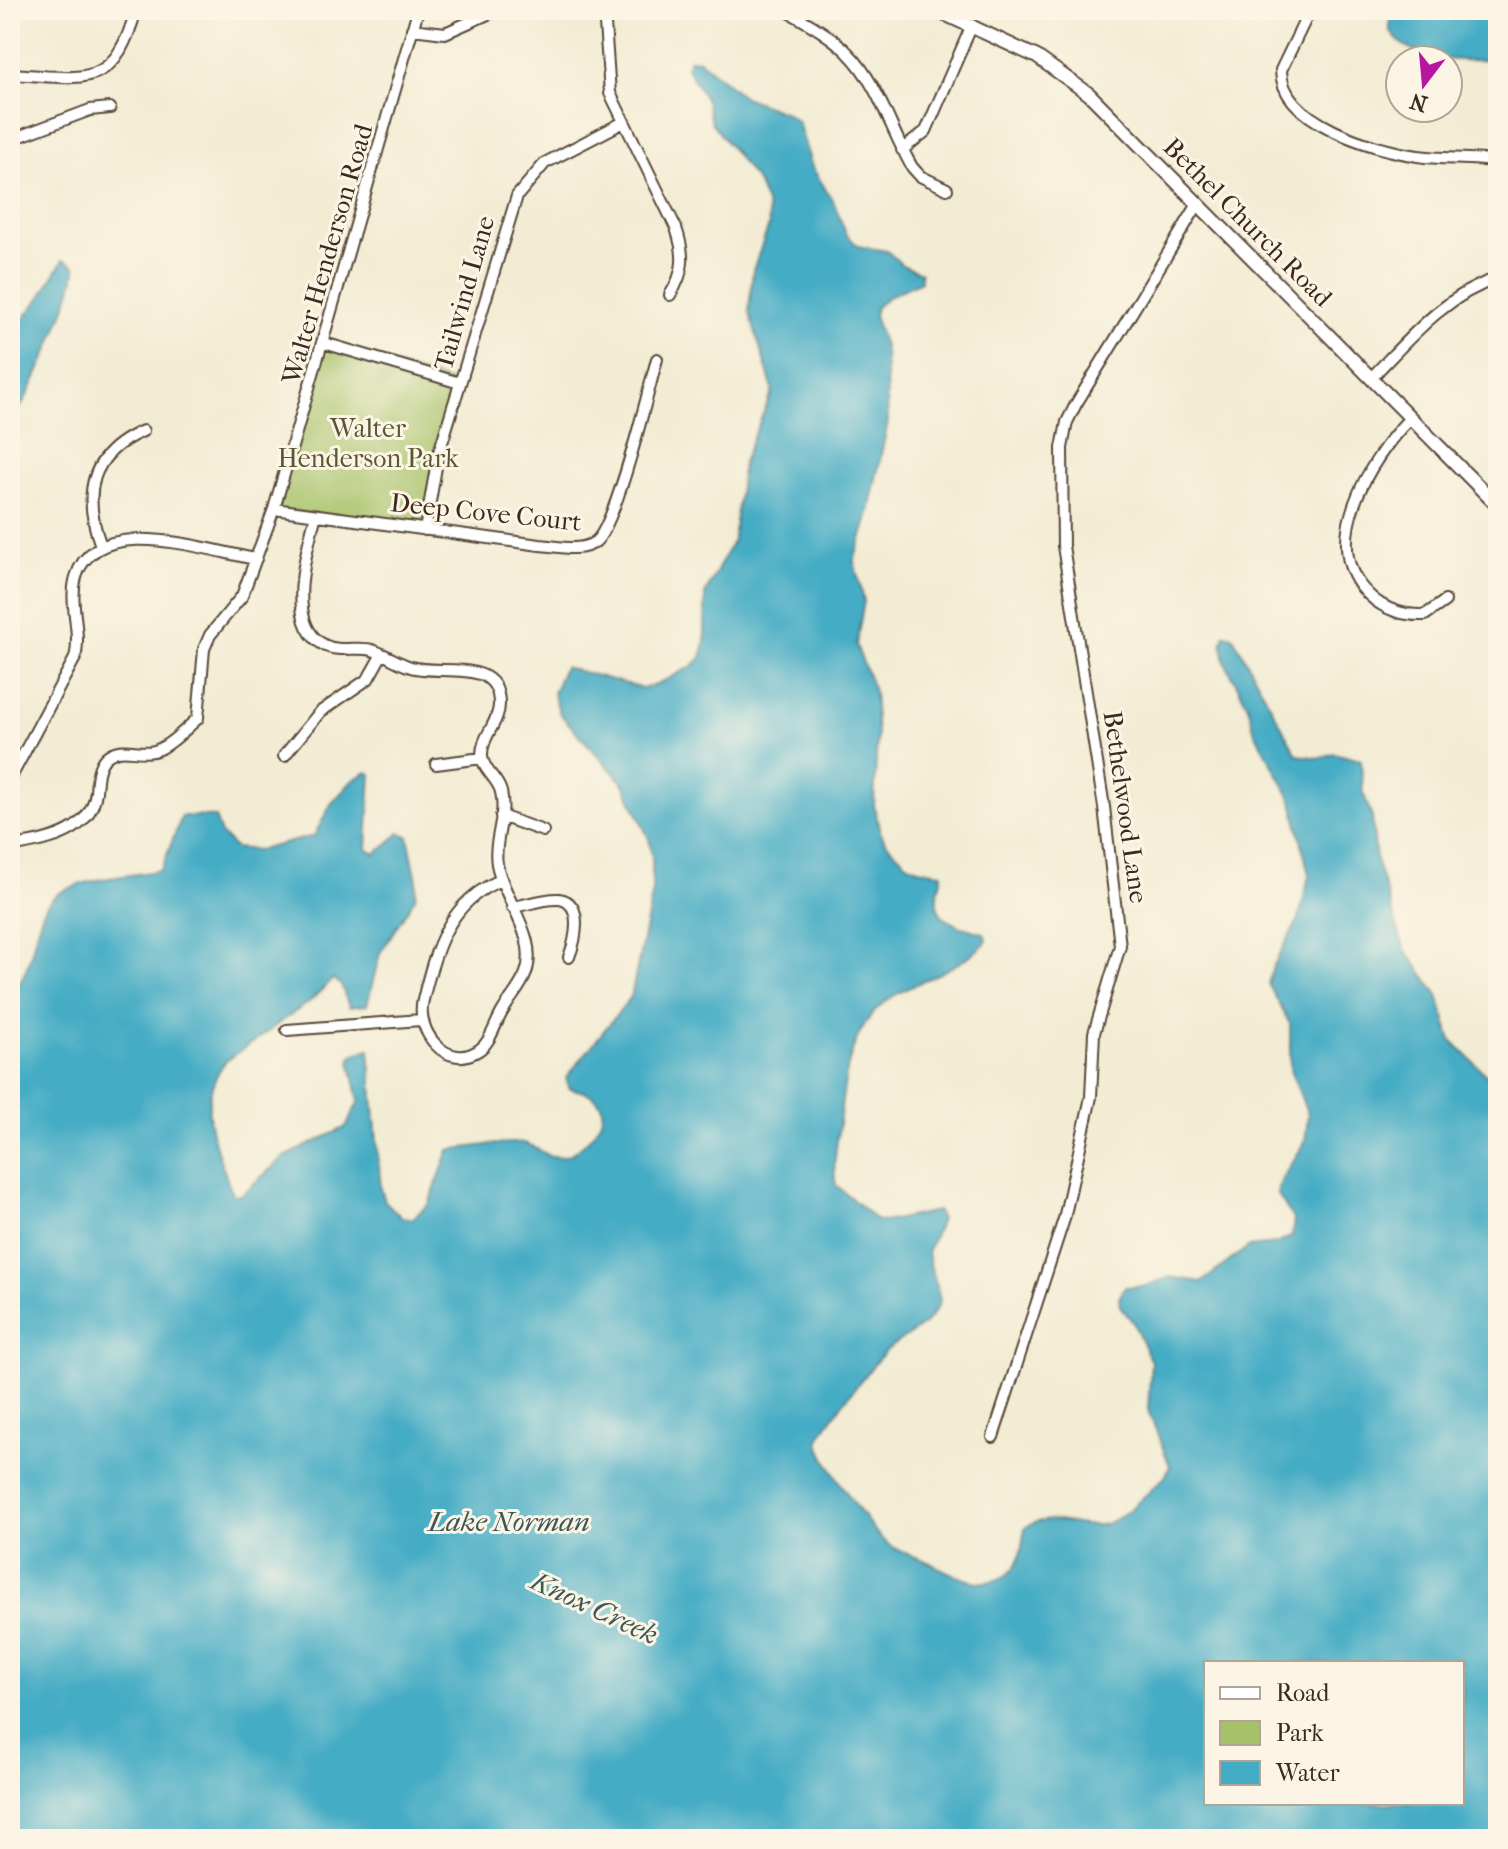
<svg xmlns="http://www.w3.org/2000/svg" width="1508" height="1849" viewBox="0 0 1508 1849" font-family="'IM FELL French Canon',serif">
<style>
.green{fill:#a6c167;stroke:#707642;stroke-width:2}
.water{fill:#45acc5;stroke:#406b72;stroke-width:2;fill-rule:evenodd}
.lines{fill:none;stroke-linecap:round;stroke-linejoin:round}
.minor-casing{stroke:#574739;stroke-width:14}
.tertiary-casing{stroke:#574739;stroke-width:16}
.minor{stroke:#fff;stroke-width:10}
.tertiary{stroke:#fff;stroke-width:12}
.labels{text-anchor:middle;stroke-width:6;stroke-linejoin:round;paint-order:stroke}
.street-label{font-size:26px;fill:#3b2a1e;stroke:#fcf5e5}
.park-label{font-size:26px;fill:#5b5734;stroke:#fcf5e5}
.water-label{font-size:28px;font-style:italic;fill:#3e5858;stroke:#fcf5e5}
</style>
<rect width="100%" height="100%" fill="#fcf5e5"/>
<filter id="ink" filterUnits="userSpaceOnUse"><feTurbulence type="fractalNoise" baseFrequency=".0125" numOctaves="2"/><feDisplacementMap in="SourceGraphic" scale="16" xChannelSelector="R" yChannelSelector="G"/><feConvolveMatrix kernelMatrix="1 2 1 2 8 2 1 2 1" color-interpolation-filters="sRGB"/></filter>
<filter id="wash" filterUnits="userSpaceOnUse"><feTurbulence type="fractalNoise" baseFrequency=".006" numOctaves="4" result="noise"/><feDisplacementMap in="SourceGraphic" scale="32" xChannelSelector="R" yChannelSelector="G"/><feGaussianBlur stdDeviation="1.8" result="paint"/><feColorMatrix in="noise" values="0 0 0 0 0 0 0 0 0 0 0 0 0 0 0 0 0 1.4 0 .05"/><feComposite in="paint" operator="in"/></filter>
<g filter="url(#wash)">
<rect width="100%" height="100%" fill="#f3ecd4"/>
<path class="green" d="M325 343 459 384 424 529 275 509Z"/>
<path class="water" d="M1389 10H1498V60C1464 61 1408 63 1390 30Z
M690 59 699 60 744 97 786 113 798 122 812 167 834 203 846 234 858 246 887 251 902 265 921 273V281L889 296 876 307 874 315 885 350 888 422 867 521 854 561 864 601 856 645 874 691 877 735 874 805 880 831 885 842 907 863 918 869 942 873C941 882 938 890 937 898 934 922 966 929 984 933L987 941C962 968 923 978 892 997 848 1025 845 1079 839 1124 837 1145 832 1164 836 1185L876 1220 884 1222 937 1211 941 1220 927 1253 940 1300C932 1326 907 1334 888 1349 879 1357 819 1431 819 1441 819 1457 872 1530 885 1542 895 1551 912 1555 924 1560 950 1572 981 1595 1009 1573 1022 1562 1022 1543 1025 1528 1048 1510 1079 1531 1105 1524 1127 1517 1148 1491 1165 1477L1170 1466 1148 1410 1151 1362 1133 1322 1120 1306 1119 1298 1125 1287 1145 1286 1170 1277 1202 1282 1248 1247 1276 1244 1292 1236 1294 1220 1277 1193 1282 1179 1305 1142 1308 1115 1290 1069V1024L1268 984 1273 967 1299 919 1309 875 1292 800 1255 733 1248 706 1225 662 1222 643 1225 634 1233 636 1297 755 1320 758 1334 753 1361 760 1363 792 1372 817 1376 860 1404 948 1438 995 1451 1040 1498 1086V1839H10V993C42 965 27 908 63 891 95 876 128 877 161 870L182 816 215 817 221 834 235 848 259 850 314 836 331 804 353 780 367 772 371 774 367 849 375 854 400 833 408 836 417 880 415 898 380 953 367 1005 349 1007 341 985 333 979 309 1002 225 1062C193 1105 216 1143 230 1188L234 1195H241L284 1157 346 1127 359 1101 350 1061 353 1055 369 1049 381 1189 385 1201 402 1218H413L429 1204 449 1150C460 1148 515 1141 524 1143 539 1147 547 1160 564 1156 581 1153 609 1121 601 1105 595 1093 580 1091 569 1088L566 1078 631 997 652 896V857L649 839 624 784 560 714 553 693 564 667 642 688 656 685 691 667 701 658 705 643V594L733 540 743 462 773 390 749 311 753 270 769 225 767 206 757 182 711 122 706 101 686 66ZM1206 1663H1462V1803H1206Z
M63 260 75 266C79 285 26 409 10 422V335L41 297Z"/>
</g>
<g filter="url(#ink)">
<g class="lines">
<g class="minor-casing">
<path id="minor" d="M604 10 610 93 676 228C685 254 685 272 670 295
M786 10C807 23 831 35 848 53 879 84 890 129 912 167L920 176 947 189
M1310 10 1281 70C1281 123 1376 150 1418 156 1444 160 1472 157 1498 162
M412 29 445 33 497 10
M10 74C83 77 113 93 136 10
M10 140 90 110 110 108
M902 150 926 131 972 25
M324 343 460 383
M1371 378C1409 339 1445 295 1498 278
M1410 418C1370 459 1316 546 1369 595 1384 610 1405 616 1425 615L1445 601
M274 509 540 545C557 546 580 553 595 542 616 527 648 391 657 359
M316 515C307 548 284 624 324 645 339 653 357 646 372 650 386 654 397 663 411 667 439 676 500 656 499 705 499 723 481 737 482 756 483 771 498 778 501 792 507 816 493 841 497 864 503 899 539 937 526 973 521 987 511 997 504 1009 495 1022 492 1041 479 1050 446 1072 415 1030 423 1000 435 949 449 901 501 880
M425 530 438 456 517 196 545 163 622 123
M101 546C82 495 89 454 143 431
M284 756 320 712 368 679 382 654
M436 764 482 758
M10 779 75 658C82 631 68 604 76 577 95 511 208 551 256 559
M501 816 543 831
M10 847C46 840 90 835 96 792 97 780 97 766 106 757 121 744 137 755 154 751 168 748 187 728 198 718L204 649 210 635 242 596 274 509 418 10
M512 907C526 905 545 898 559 899 585 902 575 942 569 957
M287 1030 421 1020
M993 1437 1064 1219 1091 1097 1094 1033 1120 946 1104 807 1063 546 1062 448 1067 422 1076 404 1198 204"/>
</g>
<g class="tertiary-casing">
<path id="tertiary" d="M936 10 1037 57 1089 94 1498 506"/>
</g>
<use href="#minor" class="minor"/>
<use href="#tertiary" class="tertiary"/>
</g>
</g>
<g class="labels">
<g class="street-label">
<text transform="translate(1248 222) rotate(45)" y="9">Bethel Church Road</text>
<text transform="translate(327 254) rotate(-74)" y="9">Walter Henderson Road</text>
<text transform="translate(464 293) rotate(-74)" y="9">Tailwind Lane</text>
<text transform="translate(486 512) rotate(6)" y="9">Deep Cove Court</text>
<text transform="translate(1126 807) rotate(82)" y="9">Bethelwood Lane</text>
</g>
<g class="park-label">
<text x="368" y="437">Walter<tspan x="368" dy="30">Henderson Park</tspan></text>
</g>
<g class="water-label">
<text x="509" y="1531">Lake Norman</text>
<text transform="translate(595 1607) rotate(25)" y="10">Knox Creek</text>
</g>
</g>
<rect width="1508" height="1849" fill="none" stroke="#fcf5e5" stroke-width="40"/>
<rect x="1204" y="1661" width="260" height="144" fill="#fcf5e5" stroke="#afa495" stroke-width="2"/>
<rect x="1220" y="1687" width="40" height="12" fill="#ffffff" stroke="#afa495" stroke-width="2"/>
<text x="1276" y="1701" font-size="24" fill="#3b2a1e">Road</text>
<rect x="1220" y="1721" width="40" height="24" fill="#a6c167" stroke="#afa495" stroke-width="2"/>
<text x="1276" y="1741" font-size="24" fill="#3b2a1e">Park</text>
<rect x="1220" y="1761" width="40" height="24" fill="#45acc5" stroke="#afa495" stroke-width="2"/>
<text x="1276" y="1781" font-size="24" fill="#3b2a1e">Water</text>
<g transform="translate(1424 84) rotate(196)"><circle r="38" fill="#fcf5e5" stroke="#afa495" stroke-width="2"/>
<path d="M0-6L14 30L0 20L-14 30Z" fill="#b5179e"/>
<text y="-12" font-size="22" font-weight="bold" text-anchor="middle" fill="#3b2a1e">N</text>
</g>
</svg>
